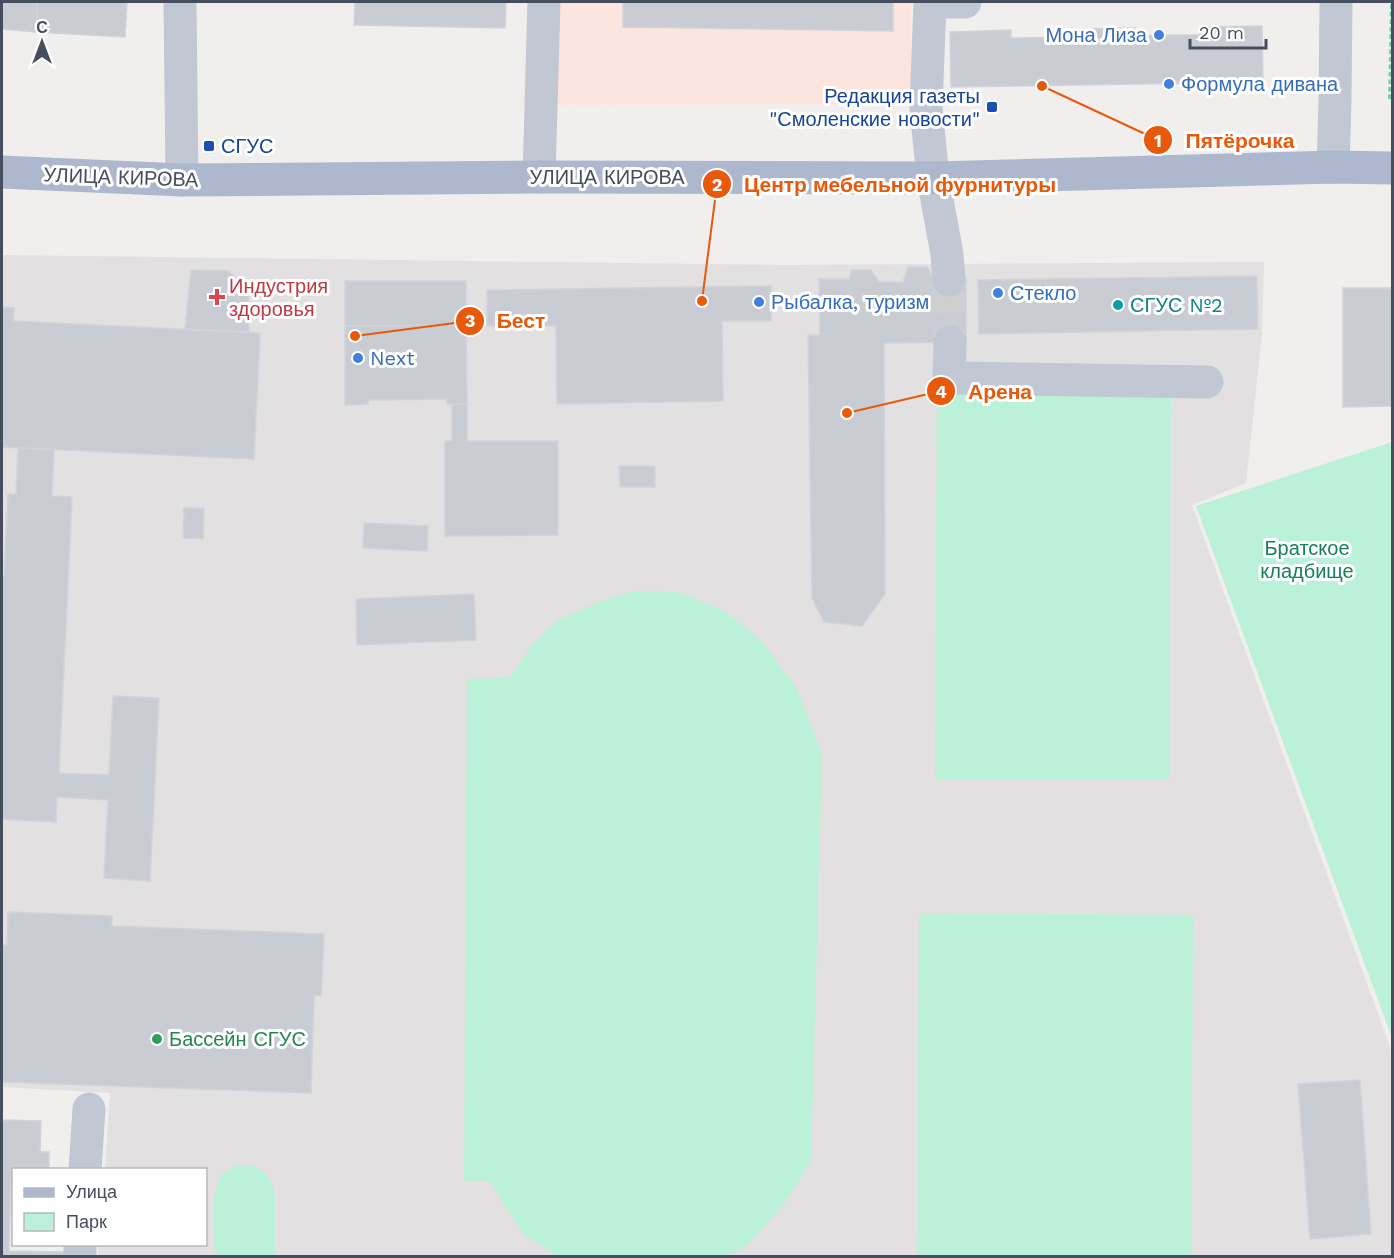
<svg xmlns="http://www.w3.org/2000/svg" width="1394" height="1258" viewBox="0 0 1394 1258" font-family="'Work Sans',sans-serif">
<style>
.education{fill:#e2e0e0}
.medical{fill:#fce5de}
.green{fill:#bbf0d9}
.building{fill:#caccd4;stroke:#d2d3da;stroke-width:1.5}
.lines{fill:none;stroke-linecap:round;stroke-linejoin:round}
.minor-tunnel{stroke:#cfcfd1;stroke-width:33;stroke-dasharray:33 16;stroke-linecap:butt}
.path{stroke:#72d0b1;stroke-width:4;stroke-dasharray:4.5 3;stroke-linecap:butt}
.minor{stroke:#c1c8d4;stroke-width:33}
.major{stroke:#adb8ce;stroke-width:33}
.shop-dot{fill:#3f7fe0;stroke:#fff;stroke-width:2}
.transit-dot{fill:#1a4fb4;stroke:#fff;stroke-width:2}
.health-dot{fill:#e0444e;stroke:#fff;stroke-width:2}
.culture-dot{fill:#0f9aa8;stroke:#fff;stroke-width:2}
.leisure-dot{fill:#2e9e5b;stroke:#fff;stroke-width:2}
.labels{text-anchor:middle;stroke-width:6;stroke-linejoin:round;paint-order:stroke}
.shop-label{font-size:20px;fill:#366cbe;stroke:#fff;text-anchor:start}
.transit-label{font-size:20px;fill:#164399;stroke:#fff;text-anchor:end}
.street-label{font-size:20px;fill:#464e5d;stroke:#fff}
.health-label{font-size:20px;fill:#be3a42;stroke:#fff;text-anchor:start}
.culture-label{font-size:20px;fill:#0d838f;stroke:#fff;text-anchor:start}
.park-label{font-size:20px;fill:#14815c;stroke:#fff}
.leisure-label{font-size:20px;fill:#27864d;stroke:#fff;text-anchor:start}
.leader{fill:none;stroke:#e8590c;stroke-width:2}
.callout-dot{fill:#e8590c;stroke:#fff;stroke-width:2}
.mark-label{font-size:18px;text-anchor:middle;font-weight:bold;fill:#fff}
.callout-label{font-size:21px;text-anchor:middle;font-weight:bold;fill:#e8590c;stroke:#fff;stroke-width:6;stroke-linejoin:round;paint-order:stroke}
</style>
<rect width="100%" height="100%" fill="#f1efee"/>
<path class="education" d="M2 255 787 265 1264 262 1262 335 1246 483 1192 505 1392 1052V1256H98L99 1245 206 1244V1170L105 1169 110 1093 2 1087Z"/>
<path class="medical" d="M528 2H911V104L522 105Z"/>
<path class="green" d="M937 388 1171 389 1169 780 935 779Z
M1392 442V1038L1196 506Z
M632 591 679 592 725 612 759 638 796 687 822 753 811 1161 785 1202 747 1246 725 1256H558L523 1234 490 1182H464L467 679 510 678 531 646 559 620 597 603Z
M919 913 1193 915 1191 1256H917Z
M239 1165C261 1165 271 1173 275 1194V1256H215C215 1237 210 1192 220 1177 225 1171 231 1168 239 1165Z"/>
<path class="building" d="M2 2H37L36 32 2 29Z
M37 2H127L125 37 36 32Z
M355 2H506L505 28 354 25Z
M623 2H893V31L623 27Z
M1262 26 1263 82 951 87 950 32 1011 30V38L1074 37V29L1135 28V36L1159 35H1200V27Z
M908 267H927L935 280H966V342L884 343 885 594 862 626 824 622 812 598 808 335H820L819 279H849L852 270H871L879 282H903Z
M191 270 228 271 248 288 249 332 185 329Z
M1257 276 1258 329 979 334 978 280Z
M345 281H466V325L345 326Z
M771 286V321H722L723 401 557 404 556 326H487V290Z
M1343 288H1392V406L1343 407Z
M2 307 14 308 13 321 260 333 254 459 2 447Z
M466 325 467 404H447V399L368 400V404L345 405V326Z
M452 404H467V441H558V535L445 536V441H452Z
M18 448 54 450 52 496 72 497 59 773 109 775 113 696 159 698 150 881 104 878 108 800 57 797 56 822 2 819V577H4L8 494H16Z
M619 466H655V487H620Z
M184 508H204L203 539 183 538Z
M364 523 428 526 427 551 363 548Z
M474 594 476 640 357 645 356 599Z
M8 912 112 916V926L324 934 321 996 314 995 311 1093 2 1082V945H7Z
M1360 1080 1371 1234 1310 1239 1298 1084Z
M2 1120 41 1121 40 1152H49V1170H14V1181H11L9 1251 68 1252V1256H2Z"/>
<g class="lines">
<path class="minor-tunnel" d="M949 280 950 342"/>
<path class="path" d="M1390 99 1392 2"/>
<path class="minor" d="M180 2 182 180
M930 2 926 108 933 178 947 254 949 280
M930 2H965
M1333 167 1335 101 1336 2
M539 177 544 2
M950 342 949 378 1207 382
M85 1170 89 1109
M80 1256V1244"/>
<path class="major" d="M2 172 182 180 539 177 933 178 1333 167 1392 168"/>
</g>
<g class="shop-dot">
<circle cx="1159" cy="35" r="6"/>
<circle cx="1169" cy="84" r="6"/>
<circle cx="998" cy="293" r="6"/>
<circle cx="759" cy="302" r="6"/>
<circle cx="358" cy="358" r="6"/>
</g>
<g class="transit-dot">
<rect x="986" y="101" width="12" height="12" rx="3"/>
<rect x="203" y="140" width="12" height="12" rx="3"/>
</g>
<path class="health-dot" d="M214 288h6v6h6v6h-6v6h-6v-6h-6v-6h6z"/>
<circle class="culture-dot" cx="1118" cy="305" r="6"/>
<circle class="leisure-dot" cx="157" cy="1039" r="6"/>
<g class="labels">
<g class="shop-label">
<text x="1147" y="42" text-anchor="end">Мона Лиза</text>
<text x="1181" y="91">Формула дивана</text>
<text x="1010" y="300">Стекло</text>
<text x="771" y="309">Рыбалка, туризм</text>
<text x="370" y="365">Next</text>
</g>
<g class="transit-label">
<text x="980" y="103">Редакция газеты<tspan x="980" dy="23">"Смоленские новости"</tspan></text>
<text x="221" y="153" text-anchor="start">СГУС</text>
</g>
<g class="street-label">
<text transform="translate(121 177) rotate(2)" y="7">УЛИЦА КИРОВА</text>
<text x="607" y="184">УЛИЦА КИРОВА</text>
</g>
<g class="health-label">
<text x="229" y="293">Индустрия<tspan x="229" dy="23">здоровья</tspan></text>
</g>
<g class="culture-label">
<text x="1130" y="312">СГУС №2</text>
</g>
<g class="park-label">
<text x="1307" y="555">Братское<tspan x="1307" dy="23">кладбище</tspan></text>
</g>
<g class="leisure-label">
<text x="169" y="1046">Бассейн СГУС</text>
</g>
</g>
<path class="leader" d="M1042 86L1158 140M702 301L717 184M355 336L470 321M847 413L941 391"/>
<g class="callout-dot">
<circle cx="1042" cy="86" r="6"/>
<circle cx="702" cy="301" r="6"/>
<circle cx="355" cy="336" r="6"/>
<circle cx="847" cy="413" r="6"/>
<circle cx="1158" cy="140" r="15"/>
<circle cx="717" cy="184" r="15"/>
<circle cx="470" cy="321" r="15"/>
<circle cx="941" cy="391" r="15"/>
</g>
<g class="mark-label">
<text x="1158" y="147">1</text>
<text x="717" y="191">2</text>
<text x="470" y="327">3</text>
<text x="941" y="398">4</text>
</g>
<g class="callout-label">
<text x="1240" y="148">Пятёрочка</text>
<text x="900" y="192">Центр мебельной фурнитуры</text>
<text x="521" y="328">Бест</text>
<text x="1000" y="399">Арена</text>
</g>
<rect width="1394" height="1258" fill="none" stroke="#464e5d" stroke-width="6"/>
<rect x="12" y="1168" width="195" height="78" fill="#ffffff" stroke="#b5b8be" stroke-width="1.5"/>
<rect x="24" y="1188" width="30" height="9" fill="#adb8ce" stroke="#b5b8be" stroke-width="1.5"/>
<text x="66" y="1198" font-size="18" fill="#464e5d">Улица</text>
<rect x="24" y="1213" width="30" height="18" fill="#bbf0d9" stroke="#b5b8be" stroke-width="1.5"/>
<text x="66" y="1228" font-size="18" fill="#464e5d">Парк</text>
<g transform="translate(42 42)" stroke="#ffffff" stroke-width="4.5" paint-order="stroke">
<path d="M0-4.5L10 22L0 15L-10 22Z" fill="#464e5d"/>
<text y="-9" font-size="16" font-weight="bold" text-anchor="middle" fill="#464e5d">С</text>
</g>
<path d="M1190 39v9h76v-9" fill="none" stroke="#464e5d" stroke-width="3"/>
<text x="1199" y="39" font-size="18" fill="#464e5d" stroke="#ffffff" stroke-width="4.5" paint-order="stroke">20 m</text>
</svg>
